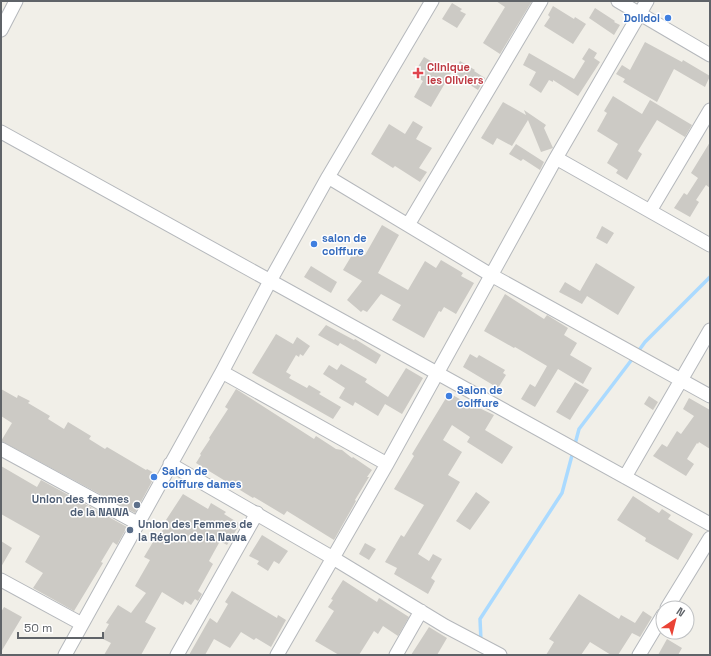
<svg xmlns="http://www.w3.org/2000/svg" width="711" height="656" viewBox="0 0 711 656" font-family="'Space Grotesk',sans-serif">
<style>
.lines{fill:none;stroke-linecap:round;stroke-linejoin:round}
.stream{stroke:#aadaff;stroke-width:3.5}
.building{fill:#cccac5}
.minor-casing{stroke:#b5b8bc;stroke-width:15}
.minor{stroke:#fff;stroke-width:13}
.shop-dot{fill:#3f7fe0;stroke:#fff;stroke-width:1.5}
.health-dot{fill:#e0444e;stroke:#fff;stroke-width:1.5}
.service-dot{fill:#5c6f8a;stroke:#fff;stroke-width:1.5}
.labels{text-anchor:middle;stroke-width:3;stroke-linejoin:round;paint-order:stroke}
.shop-label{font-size:11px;font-weight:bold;fill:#366cbe;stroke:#fff;text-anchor:start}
.health-label{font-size:11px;font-weight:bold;fill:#be3a42;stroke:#fff;text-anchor:start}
.service-label{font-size:11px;font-weight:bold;fill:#4e5e75;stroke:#fff;text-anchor:end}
</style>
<rect width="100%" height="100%" fill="#f1efe8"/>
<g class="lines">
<path class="stream" d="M637 353 645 342 710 277
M481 641 480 619 562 493 579 429 633 358"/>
</g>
<path class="building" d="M496 1H532L500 54 483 43 505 7Z
M452 3 462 9 460 11 466 14 457 28 442 19Z
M553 6 574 19 575 17 586 24 573 44 544 26 550 17 548 15Z
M595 8 615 21 614 22 620 25 614 35 589 18Z
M645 42 682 62 683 60 710 76 705 87 674 69 657 102 623 82 625 79 616 74 622 65 630 70Z
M589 48 597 53 594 58 600 62 578 96 553 80V82L549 80 541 93 529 85 536 72 523 65 529 53 574 79 585 61 582 59Z
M424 57 451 73 431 107 414 97 423 81 413 75Z
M460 61 475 70 474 71 485 78 478 90 453 74Z
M613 96 642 114 650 100 692 125 685 137 657 120 638 151 642 154 627 180 616 173 618 170 607 163 618 144 597 131 607 113 604 111Z
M503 102 526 115 524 110 546 125 544 128 553 148 541 152 528 120 512 146 497 138 493 145 481 138Z
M413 121 423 127 416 139 432 148 419 168 427 172 420 182 395 166 393 168 371 154 389 124 405 134Z
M710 142V188L706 185 696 200 699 202 690 217 674 208 684 193 687 195 698 178 691 173Z
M516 144 544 162 540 170 523 159 521 161 509 154Z
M382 225 399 235 378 273 408 290 425 261 436 268 441 260 463 273 461 276 474 283 456 314 444 307 441 312 439 311 424 338 392 320 401 305 381 294 367 312 363 310 361 312 347 300 362 281 343 270 355 250 365 255Z
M602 226 614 233 607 244 596 238Z
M596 263 635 287 618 315 587 296 582 304 559 292 565 282 580 291Z
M311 266 337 282 331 293 304 277Z
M505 294 544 319 547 315 568 328 564 335 577 343 570 355 592 368 583 384 558 369 535 407 521 399 530 384 535 387 547 366 515 347 514 348 484 331Z
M326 325 354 340 355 339 381 355 376 364 340 343 338 346 318 335Z
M276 334 293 344 297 337 310 346 303 356 300 354 299 357 296 355 286 372 291 375 289 378 307 388 309 385 321 392 319 394 341 407 333 419 252 373Z
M470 354 477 358 479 355 505 370 503 373 506 375 498 388 463 367Z
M341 364 367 379 365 382 388 397 406 368 423 378 402 414 385 404 378 416 355 402 353 406 339 398 345 388 323 374 329 365 337 370Z
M575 382 589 390 570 420 556 412Z
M1 389 17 398 18 395 30 401 28 403 50 416 48 419 64 429 68 422 91 436 89 439 105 449 107 447 146 470 147 469 156 474 135 513 1 441 12 423 1 416Z
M236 389 314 439 316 436 336 449 342 450 352 458 353 457 372 470 367 477H369L355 500 356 501 334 540 287 511 284 515 254 497 253 498 196 463 201 455 200 454 210 439 209 438 228 409 225 407Z
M449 393 474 407 475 406 494 415 485 430 513 447 502 464 467 442 470 437 452 425 443 440 462 452 448 475 460 482 418 554 429 561 433 554 442 559 431 578 435 581 428 594 394 574 397 568 385 562 401 535 404 537 424 505 394 489 414 456 412 454Z
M649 396 658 402 653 410 644 404Z
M689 398 710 410V449L699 442 698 444 697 443 687 459 694 464 686 476 653 456 662 444 667 447 677 431 681 434 694 416 683 409Z
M1 466 37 487 41 480 127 527 117 545 113 542 101 562 103 563 74 611 33 588 43 573 25 562 40 536 1 514Z
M476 492 490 502 470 530 456 521Z
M183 494 208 509 211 503 226 512 224 514 240 524 227 545 220 541 209 561 213 564 198 591 202 594 198 601 195 599 191 605 185 601 183 605 162 592 145 622 156 628 141 655H104L111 643 101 638 109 624 106 623 118 605 131 613 146 593 135 586 150 560 144 557 156 537 158 538 168 521 166 520Z
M633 496 659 513 662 509 671 515 668 519 693 534 678 560 645 541 646 538 617 520Z
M262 535 288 551 279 564 274 561 268 571 257 564 259 561 249 556Z
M1 541 12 548 1 567Z
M365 543 376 549 369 560 359 554Z
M343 580 377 602 379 598 409 617 398 636 383 626 378 634 374 631 359 655H339L315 641 334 611 328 607 333 600 331 599Z
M232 591 277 618 278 615 286 620 271 647 256 638 254 640 241 632 230 648 214 639 205 655H189L210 618 217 623 228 604 225 602Z
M579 594 619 619 621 615 635 623 643 611 652 617 640 637 632 633 618 655H611L590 642 581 655H546L554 642 549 639Z
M4 607 22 617 1 652V612Z
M429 627 447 638 437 655H411Z
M667 639 682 648 678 655H658Z"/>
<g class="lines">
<g class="minor-casing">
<path id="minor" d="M618 1 710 55
M1 30 16 1
M1 132 710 524
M556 158 710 245
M328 177 491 275 710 396
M650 211 710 110
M408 225 541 1
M222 372 387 464
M1 449 137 523
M170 464 333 558 445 626 500 655
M625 477 710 330
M1 580 82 624
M667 608 710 538
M65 655 222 372 270 281 328 177 432 1
M177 655 257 513
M277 655 387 464 556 158 647 1
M396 655 421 611
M639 655 663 615"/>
</g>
<use href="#minor" class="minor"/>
</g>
<g class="shop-dot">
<circle cx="668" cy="18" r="4"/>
<circle cx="314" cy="244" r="4"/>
<circle cx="449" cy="396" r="4"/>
<circle cx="154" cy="477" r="4"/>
</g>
<path class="health-dot" d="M416 67h4v4h4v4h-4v4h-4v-4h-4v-4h4z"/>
<g class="service-dot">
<circle cx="137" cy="505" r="4"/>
<circle cx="130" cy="530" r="4"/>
</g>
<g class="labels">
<g class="shop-label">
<text x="660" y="22" text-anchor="end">Dolidol</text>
<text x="322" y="242">salon de<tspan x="322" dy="13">coiffure</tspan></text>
<text x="457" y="394">Salon de<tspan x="457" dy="13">coiffure</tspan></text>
<text x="162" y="475">Salon de<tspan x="162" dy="13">coiffure dames</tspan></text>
</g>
<g class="health-label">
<text x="427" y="71">Clinique<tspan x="427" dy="13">les Oliviers</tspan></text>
</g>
<g class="service-label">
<text x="129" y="503">Union des femmes<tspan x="129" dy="13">de la NAWA</tspan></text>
<text x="138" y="528" text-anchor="start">Union des Femmes de<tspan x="138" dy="13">la Région de la Nawa</tspan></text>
</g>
</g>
<rect width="711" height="656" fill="none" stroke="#5f6368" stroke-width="4"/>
<g transform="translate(675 620) rotate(35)"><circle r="19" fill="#ffffff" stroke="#bfc1c3"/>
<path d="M0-3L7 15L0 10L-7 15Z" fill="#ea4335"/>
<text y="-6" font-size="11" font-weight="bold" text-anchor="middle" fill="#5f6368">N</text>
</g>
<path d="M18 632v6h85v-6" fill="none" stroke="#5f6368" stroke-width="2"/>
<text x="24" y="632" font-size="12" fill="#5f6368" stroke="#ffffff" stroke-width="3" paint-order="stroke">50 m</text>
</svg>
